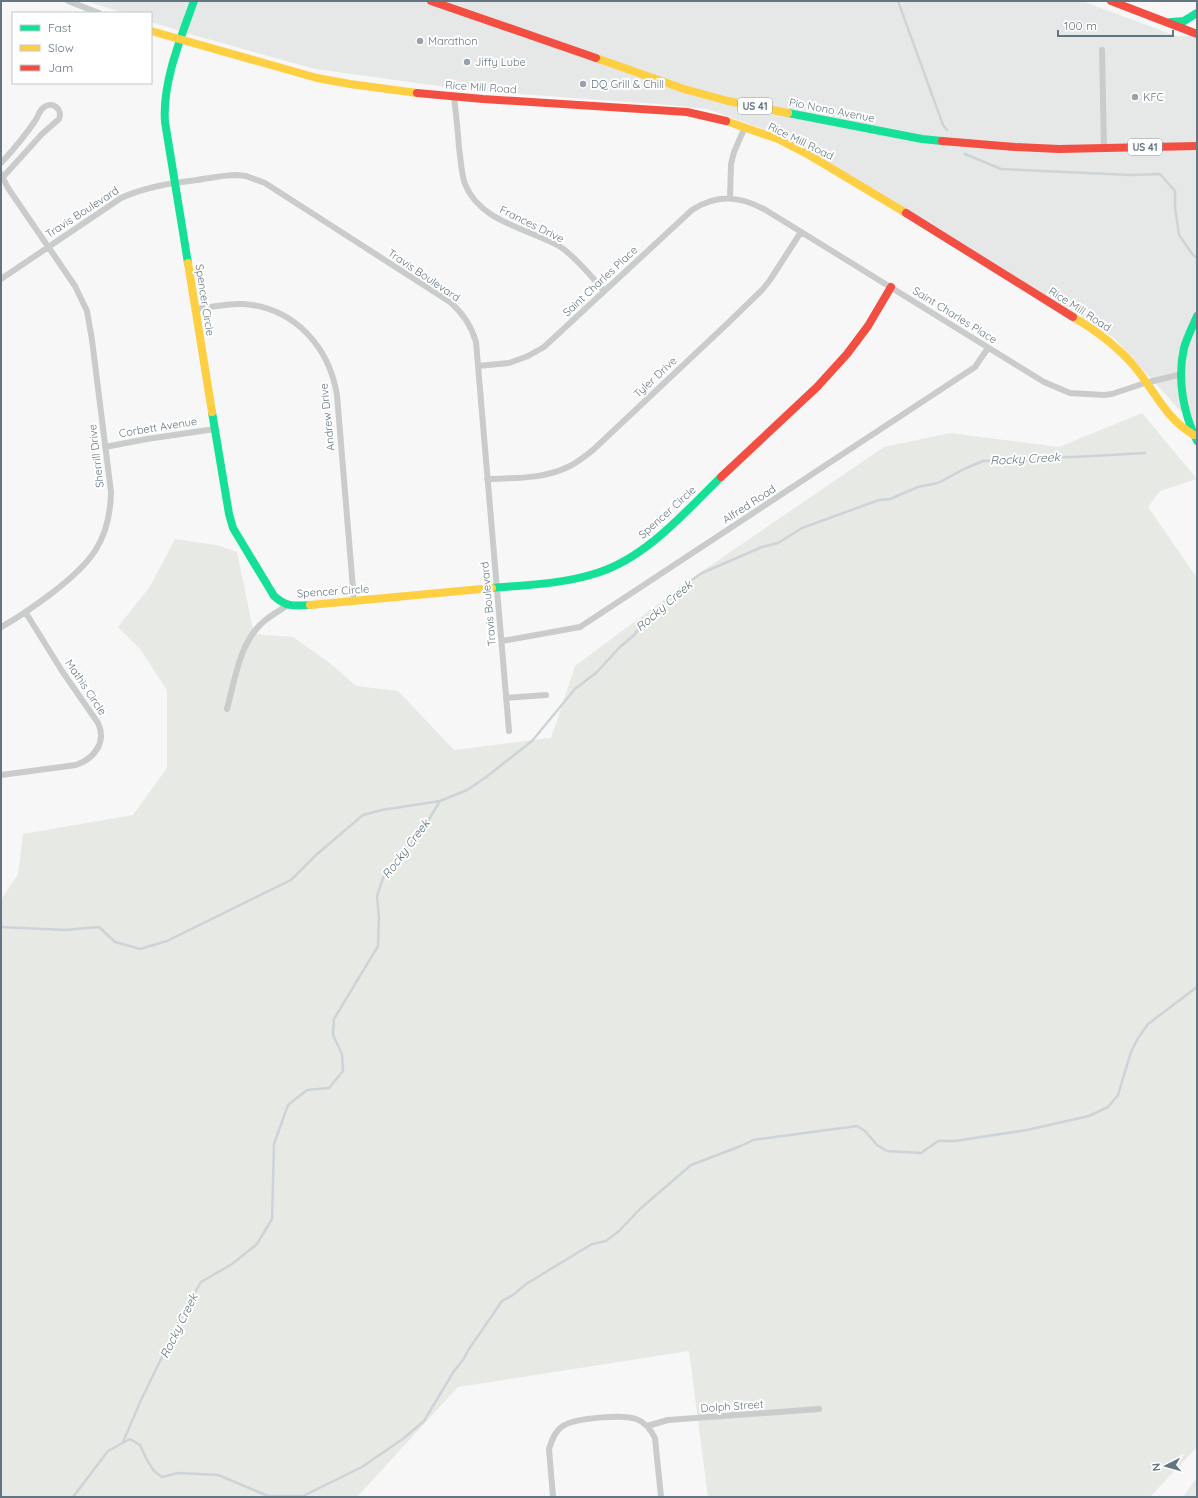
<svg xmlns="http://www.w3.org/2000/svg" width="1198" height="1498" viewBox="0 0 1198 1498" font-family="Quicksand,sans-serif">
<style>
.built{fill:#e6e7e7}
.green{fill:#e6e9e4}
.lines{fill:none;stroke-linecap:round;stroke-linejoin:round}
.stream{stroke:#ccd4d7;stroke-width:2.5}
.street{stroke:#cacccc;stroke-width:6}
.fast{stroke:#16e098;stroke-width:8}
.slow{stroke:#ffcf43;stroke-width:8}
.jam{stroke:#f24e42;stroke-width:8}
.poi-dot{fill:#97a2aa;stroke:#fff;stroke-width:1.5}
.labels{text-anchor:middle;stroke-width:4;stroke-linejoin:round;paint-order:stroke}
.shield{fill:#fff;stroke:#929ea6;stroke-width:1}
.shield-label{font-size:10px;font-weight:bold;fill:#637580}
.poi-label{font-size:11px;fill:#637580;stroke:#fff;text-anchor:start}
.street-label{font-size:11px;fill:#637580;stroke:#fff}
.water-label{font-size:12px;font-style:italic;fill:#5e757b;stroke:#fff}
</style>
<rect width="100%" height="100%" fill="#f7f7f7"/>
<path class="built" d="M86 1H1082L1176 36H1197V429L1114 338 927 222 783 136 707 109 658 104 475 91 315 69 197 36 151 22V13H124Z"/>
<path class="green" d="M1142 413 1197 479 1160 491 1148 507 1197 578V1447L1150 1497H708L689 1351 458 1387 357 1497H1V900L18 874 23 834 133 815 167 768V690L140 649 118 627 151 585 175 539 216 545 237 552 254 634 293 637 331 664 356 686 398 691 454 750 551 738 575 666 704 570 884 447 950 433 1059 447Z
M1197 1477V1497H1183Z"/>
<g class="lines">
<path class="stream" d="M898 1 943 125 947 130
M965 154 1001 169 1131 175 1160 174 1175 191V207L1179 235 1193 255 1197 258
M1 927 65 930 99 927 115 942 140 949 167 941 291 880 316 855 363 815 382 810 440 801 467 790 485 778 532 741 575 689 596 673 619 648 634 635 649 616 684 585 702 573 762 547 778 543 802 528 879 500 890 499 918 487 938 483 964 469 983 461 1041 460 1057 457H1074L1145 453
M123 1442 141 1400 186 1308 201 1282 232 1264 257 1244 272 1219 274 1144 288 1105 307 1090 329 1088 343 1071 342 1054 333 1035 334 1019 378 946 379 918 377 896 383 878 398 858 423 829 440 801
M73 1497 108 1451 130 1439 140 1445 147 1460 154 1471 162 1477 178 1473 218 1475 268 1496H303L362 1467 404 1438 424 1421 454 1371 463 1360 469 1349 502 1301 513 1295 526 1284 592 1244 606 1241 619 1231 640 1209 691 1165 741 1146 753 1140 857 1126 865 1131 877 1145 887 1151 921 1153 938 1141H955L1027 1130 1089 1116 1108 1107 1118 1095 1131 1052 1138 1038 1148 1024 1197 987"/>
<path class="street" d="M68 1 99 13
M1102 50 1104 147
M454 97C456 114 458 131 459 148 461 160 461 173 465 184 480 222 527 228 559 246 574 255 593 278 604 291
M1 163C13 150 25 136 35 121 38 117 39 111 43 108 52 100 63 109 59 119L42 134 3 177
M1 174 8 188 75 286 87 311 92 340 111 492C110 542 90 564 52 593 36 605 20 617 1 627
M730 198 731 164 734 152 745 127
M1 279 121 198C145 187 171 183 197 180 210 178 224 175 237 175L246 176 265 183 450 302C463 313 471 325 476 342L509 731
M196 309C212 307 228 303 244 304 295 308 329 347 337 395L354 601
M478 366 509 363 528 356 544 347 692 210C717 194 739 196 764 209L1044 382 1070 393 1104 395 1112 394 1145 383 1182 374
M105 447 147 439 215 429
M487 479C515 478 545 479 570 466 578 462 586 455 593 450L728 323 762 290 770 280 801 232
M502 641 580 627 975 367 988 348
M506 698 546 695
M227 709C235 680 239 645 261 624 269 616 279 611 288 605
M1 775 76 765C94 759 107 742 98 723L62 671 26 613
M647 1426 668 1420 819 1409
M553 1497 549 1449C552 1440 555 1431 563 1426 574 1418 624 1414 636 1419 645 1422 651 1430 655 1438L661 1497"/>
<path class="fast" d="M1171 22 1184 21 1197 13
M788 113 922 139 942 141
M188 263 165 122C162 83 181 37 194 1
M1197 316C1193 326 1187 337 1184 348 1177 378 1183 413 1197 441
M212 412 229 514 233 528 274 596C286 607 294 606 310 605
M492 588C527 585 563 584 597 573 646 558 685 512 721 477"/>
<path class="slow" d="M151 31 317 78 350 84 417 93
M596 58 684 89 728 101 788 113
M726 121 778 139 809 155 906 213
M188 263 212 412
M1073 317C1097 331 1116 345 1134 366 1155 391 1165 418 1194 435
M310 605 492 588"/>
<path class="jam" d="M431 1 596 58
M1111 1 1197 34
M417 93 483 99 687 112 726 121
M942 141 1015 147 1059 149 1197 146
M906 213 1073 317
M721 477 817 387 847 354 868 326 891 287"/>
</g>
<g class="poi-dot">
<circle cx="420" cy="41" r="4"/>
<circle cx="467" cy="62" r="4"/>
<circle cx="583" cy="84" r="4"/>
<circle cx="1135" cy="97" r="4"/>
</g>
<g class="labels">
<g class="shield">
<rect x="738" y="98" width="34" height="16" rx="3"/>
<rect x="1128" y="139" width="34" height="16" rx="3"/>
</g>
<g class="shield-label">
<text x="755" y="110">US 41</text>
<text x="1145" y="151">US 41</text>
</g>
<g class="poi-label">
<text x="428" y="45">Marathon</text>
<text x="475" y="66">Jiffy Lube</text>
<text x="591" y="88">DQ Grill &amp; Chill</text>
<text x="1143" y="101">KFC</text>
</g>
<g class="street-label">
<text transform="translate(481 87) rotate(4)" y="4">Rice Mill Road</text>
<text transform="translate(832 110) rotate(11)" y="4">Pio Nono Avenue</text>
<text transform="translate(801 141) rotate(26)" y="4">Rice Mill Road</text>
<text transform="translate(82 212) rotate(-33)" y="4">Travis Boulevard</text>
<text transform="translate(532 224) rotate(26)" y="4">Frances Drive</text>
<text transform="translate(424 275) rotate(34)" y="4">Travis Boulevard</text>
<text transform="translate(600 281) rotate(-43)" y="4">Saint Charles Place</text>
<text transform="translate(205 300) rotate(81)" y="4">Spencer Circle</text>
<text transform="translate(1080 309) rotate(33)" y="4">Rice Mill Road</text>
<text transform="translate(955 315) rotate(32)" y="4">Saint Charles Place</text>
<text transform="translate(655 377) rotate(-43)" y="4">Tyler Drive</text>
<text transform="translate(327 417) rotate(-96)" y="4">Andrew Drive</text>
<text transform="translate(158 427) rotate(-9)" y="4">Corbett Avenue</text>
<text transform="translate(96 456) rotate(-97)" y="4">Sherrill Drive</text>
<text transform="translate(749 504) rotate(-33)" y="4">Alfred Road</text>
<text transform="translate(667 512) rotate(-42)" y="4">Spencer Circle</text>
<text transform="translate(333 591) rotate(-4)" y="4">Spencer Circle</text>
<text transform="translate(488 604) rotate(-95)" y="4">Travis Boulevard</text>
<text transform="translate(86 687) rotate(56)" y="4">Mathis Circle</text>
<text transform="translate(732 1406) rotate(-4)" y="4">Dolph Street</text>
</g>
<g class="water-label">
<text transform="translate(1025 459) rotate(-3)" y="4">Rocky Creek</text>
<text transform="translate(664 606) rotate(-41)" y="4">Rocky Creek</text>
<text transform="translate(406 849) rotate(-53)" y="4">Rocky Creek</text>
<text transform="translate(179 1326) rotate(-64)" y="4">Rocky Creek</text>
</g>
</g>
<rect width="1198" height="1498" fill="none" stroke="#637580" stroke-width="4"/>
<rect x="12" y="12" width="140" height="72" fill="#ffffff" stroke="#c1c8cc"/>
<rect x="20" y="25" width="20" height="6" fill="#16e098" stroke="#c1c8cc"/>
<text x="48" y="32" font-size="12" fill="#637580">Fast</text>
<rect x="20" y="45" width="20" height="6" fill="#ffcf43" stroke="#c1c8cc"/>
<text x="48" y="52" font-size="12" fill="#637580">Slow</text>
<rect x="20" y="65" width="20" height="6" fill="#f24e42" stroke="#c1c8cc"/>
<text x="48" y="72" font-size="12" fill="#637580">Jam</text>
<g transform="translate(1166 1466) rotate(264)" stroke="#ffffff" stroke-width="3" paint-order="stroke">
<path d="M0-3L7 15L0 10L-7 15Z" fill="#637580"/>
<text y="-6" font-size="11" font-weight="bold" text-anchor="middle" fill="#637580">N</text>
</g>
<path d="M1058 30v6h115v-6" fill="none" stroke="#637580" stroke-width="2"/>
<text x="1064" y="30" font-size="12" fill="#637580" stroke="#ffffff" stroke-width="3" paint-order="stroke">100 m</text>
</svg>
